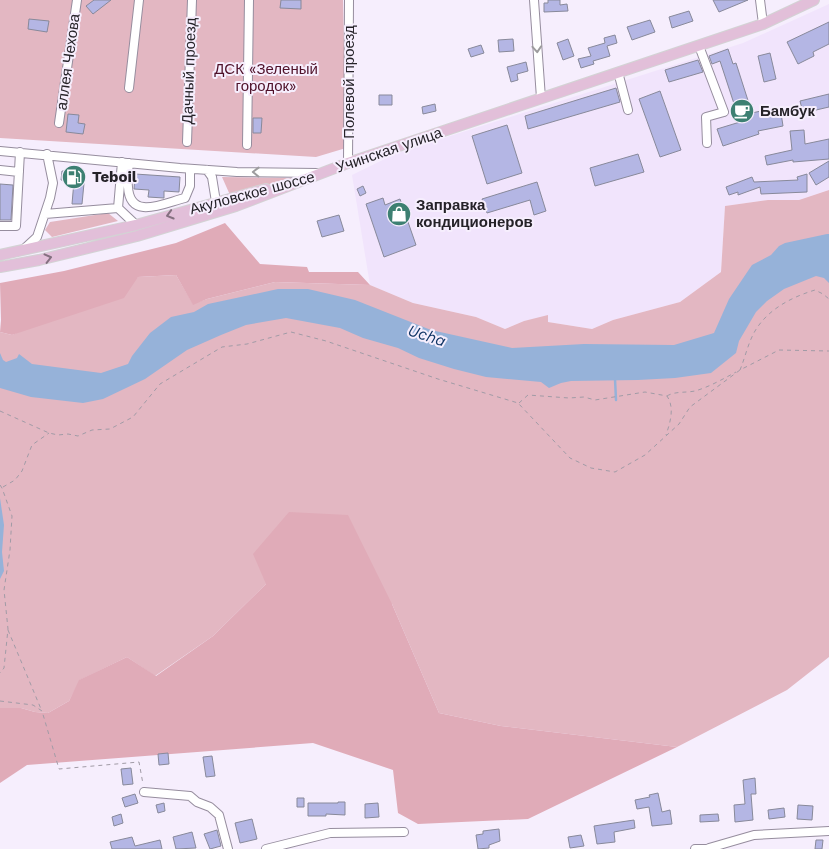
<svg xmlns="http://www.w3.org/2000/svg" width="829" height="849" viewBox="0 0 829 849" font-family="'Work Sans',sans-serif">
<style>
.built{fill:#f1e4fc}
.green{fill:#e3b7c2}
.forest{fill:#e0abb8}
.water{fill:#96b2d9}
.lines{fill:none;stroke-linecap:round;stroke-linejoin:round}
.stream{stroke:#96b2d9;stroke-width:2.5}
.building{fill:#b4b6e4;stroke:#88899a}
.minor-casing{stroke:#968d9e;stroke-width:10}
.major-casing{stroke:#d3d3d4;stroke-width:12}
.path{stroke:#a19ba6;stroke-width:1;stroke-dasharray:4 4;stroke-linecap:butt}
.minor{stroke:#fff;stroke-width:8}
.major{stroke:#e2bfd9;stroke-width:10}
.oneway{stroke:#9d9c9e}
.oneway2{stroke:#847080}
.labels{text-anchor:middle;stroke-width:4;stroke-linejoin:round;paint-order:stroke}
.street-label{font-size:15px;fill:#252228;stroke:#f6eefd}
.park-label{font-size:15px;fill:#4f1129;stroke:#f6eefd}
.poi-label{font-size:15px;font-weight:bold;fill:#252228;stroke:#f6eefd;text-anchor:start}
.water-label{font-size:16px;font-style:italic;fill:#0f3464;stroke:#f6eefd}
</style>
<rect width="100%" height="100%" fill="#f6eefd"/>
<path class="built" d="M829 4V190L799 200H768L725 206 721 272 680 302 613 320 592 329 548 322V316L524 321 505 329 476 317 413 303 370 285 352 175 397 153 743 43Z"/>
<path class="green" d="M0 0H343L346 148 316 157 0 138Z
M222 177 294 178 230 195Z
M829 190V657L787 690 677 747 501 726 439 713 392 604 266 584 213 636 155 676 127 657 80 680 69 701 48 713 35 712 21 708H0V332L12 335 138 277 176 275 193 304 207 299 275 282 370 285 413 303 476 317 505 329 524 321 548 315V322L592 329 613 320 680 302 721 272 725 206 768 200H799Z
M108 213 118 221 52 237 45 230 50 222Z"/>
<path class="forest" d="M225 223 260 264 307 267 309 272H358L370 285 275 282 207 299 193 305 176 275 138 277 124 298 12 335 0 332 1 320 0 283 64 271 176 243Z
M289 512 348 515 392 604 439 713 501 726 677 747 528 819 418 824 398 813 393 770 313 743 27 765 0 783V708H21L35 712 48 713 69 701 79 680 127 657 156 676 213 636 266 584 253 554Z"/>
<path class="water" d="M827 234H829V283L824 278 816 276 784 289 767 301 756 312 739 341 736 353 711 373 675 378 638 380 571 381 561 383 549 388 541 382 486 377 454 369 419 358 398 348 363 338 340 328 286 318 246 325 221 335 187 350 145 379 103 399 83 403 31 397 0 388V353L3 360 6 362 17 358 19 354 32 364 101 373 128 364 132 356 150 333 171 317 194 312 208 304 278 289H308L355 300 431 330 512 348 584 344 674 345 714 333 729 299 752 265 771 255 779 246 785 243Z
M0 498 4 525 2 552 4 571 0 579Z"/>
<g class="lines">
<path class="stream" d="M615 379 616 400"/>
</g>
<path class="building" d="M94 0H111L93 14 86 6Z
M281 0H301V9L280 8Z
M548 0H560V5L567 4 568 11 544 12V3H548Z
M713 0H748L719 12Z
M689 11 693 21 672 28 669 17Z
M29 19 49 21 47 32 28 29Z
M650 20 655 32 632 40 627 27Z
M829 22V44L813 52 814 56 798 64 787 42Z
M615 35 617 43 607 46 610 56 593 61 594 64 581 68 578 59 591 56 588 48 605 43 604 38Z
M513 39 514 51 499 52 498 40Z
M568 39 574 56 563 60 557 43Z
M481 45 484 53 471 57 468 49Z
M728 49 733 64 736 63 752 113 774 108 775 114 781 113 783 126 758 131 759 134 723 146 717 129 740 122 720 61 712 64 709 56Z
M770 53 776 79 764 82 758 56Z
M698 60 703 72 669 82 665 70Z
M526 62 528 71 517 74 518 80 511 82 507 67Z
M616 88 620 102 528 129 525 116Z
M660 91 681 150 660 157 639 99Z
M829 94V107L803 113 800 101Z
M379 95H392V105H379Z
M435 104 436 111 423 114 422 107Z
M68 114 79 115 78 123 85 124 83 134 66 132Z
M253 118H262L261 133H253Z
M507 125 522 173 487 184 472 136Z
M804 130 805 144 829 139V159L793 162V160L767 165 765 156 792 150 790 131Z
M638 154 644 172 595 186 590 168Z
M829 161V177L816 185 809 173Z
M62 171 85 173 82 204H72L74 181 61 180Z
M135 174 180 177 179 192 164 191V198L148 197 149 190 134 189Z
M807 174V192L761 194 760 187 738 195V192L729 195 726 187 752 177 754 182 798 180 797 177Z
M537 182 546 211 534 215 530 200 487 213 482 199Z
M0 184 13 185 11 220H0Z
M363 186 366 193 360 196 357 189Z
M383 198 385 205 400 199 416 245 384 257 366 204Z
M339 215 344 231 322 237 317 221Z
M168 753 169 764 159 765 158 754Z
M212 756 215 776 206 777 203 757Z
M131 768 133 784 123 785 121 769Z
M755 778 756 794H751L753 820 735 822 734 805 745 804 743 780Z
M658 793 662 812 670 810 672 824 652 826 649 807 637 809 635 800 650 797 649 795Z
M135 794 138 803 125 807 122 798Z
M297 798H304V807H297Z
M338 802H345V815L326 814V816H308V803H338Z
M164 803 165 811 158 813 156 805Z
M378 803 379 817 365 818V804Z
M798 805 813 806 812 820 797 819Z
M784 808 785 817 769 819 768 810Z
M121 814 123 823 114 826 112 817Z
M718 814 719 821 700 822V815Z
M252 819 257 839 240 843 235 823Z
M634 820 635 828 614 832 615 842 597 844 594 826Z
M499 829 500 841 489 845V848L478 849 476 835 483 834V831Z
M217 830 221 846 210 849 204 834Z
M192 832 196 848 176 849 173 837Z
M581 835 584 846 570 848 568 837Z
M132 837 135 846 160 840 162 849H112L110 842Z
M816 840H823L822 849H815Z"/>
<g class="lines">
<g class="minor-casing">
<path id="minor" d="M534 0 541 98
M760 0 763 24
M699 46 724 112 706 117 707 143
M618 72 628 110
M129 88 139 0
M59 123 77 0
M187 142 192 0
M247 145 249 0
M0 151 180 168 237 172 318 173
M129 163C128 171 127 179 128 187 130 221 164 203 185 198L190 186V169
M348 163 349 0
M0 170 19 172
M207 170 212 177 217 208
M118 208 122 162
M45 214 118 208 136 225
M0 226H16L20 152
M24 249 37 237 50 198 53 183 47 154
M144 792 190 796 197 802 210 807 219 815 228 849
M709 848 754 835 829 831
M266 849 330 833 404 832
M695 849H711"/>
</g>
<g class="major-casing">
<path id="major" d="M0 255 136 225 266 189
M0 267 39 260 137 236 236 206 348 163 763 24 814 0"/>
</g>
<path class="path" d="M740 370C745 358 748 343 755 331 768 309 792 297 815 290L823 294 829 299
M667 396C675 391 685 393 695 391 709 387 723 379 736 372
M519 403 528 395 569 398 584 397 595 400 645 392 667 396C675 408 670 423 666 435
M0 411 49 433 58 435 68 434 78 436 92 430 110 429 133 417 160 384 222 347 247 344 291 332 326 341 438 379 518 403 570 458 591 468 615 472 645 455 679 424 690 407 740 370 779 350 829 351
M0 485 2 488 12 516 10 550 4 590 8 629 4 668 0 673
M3 487 15 480 22 471 32 445 49 433
M8 630 41 709
M0 701 33 705 42 711 59 769 139 762 143 784"/>
<use href="#minor" class="minor"/>
<use href="#major" class="major"/>
</g>
<defs><path id="oneway-chevron" d="M-2-3.5L2.5 0L-2 3.5" fill="none" stroke-width="1.6" stroke-linecap="round" stroke-linejoin="round" transform="scale(1.25)"/></defs>
<g class="oneway">
<use href="#oneway-chevron" transform="translate(537 49) rotate(86)"/>
<use href="#oneway-chevron" transform="translate(256 172) rotate(-179)"/>
</g>
<g class="oneway2">
<use href="#oneway-chevron" transform="translate(170 215) rotate(164)"/>
<use href="#oneway-chevron" transform="translate(48 258) rotate(-14)"/>
</g>
<defs>
<g id="cafe-disc" transform="scale(1.25)"><circle r="9.5" fill="#3d8072" stroke="#f6eefd"/><path d="M-5.5-4.5H6V0H3Q3 3.5 0 3.5H-2.5Q-5.5 3.5-5.5 0ZM3-3.2v2h1.7v-2ZM-6 4.5H4V6H-6Z" fill="#fff"/></g>
<g id="fuel-disc" transform="scale(1.25)"><circle r="9.5" fill="#3d8072" stroke="#f6eefd"/><path d="M-5.5-6h7V0h2V4h1.3V-2.5L3-4.5l.8-.8L6-3V5H2.5V1h-1V6h-7ZM-4.2-4.7v3.2H.2V-4.7Z" fill="#fff"/></g>
<g id="shop-disc" transform="scale(1.25)"><circle r="9.5" fill="#3d8072" stroke="#f6eefd"/><path d="M-5-2.5h2.3a2.7 3.5 0 0 1 5.4 0H5L5.5 6h-11ZM-1.5-2.5h3a1.5 2.3 0 0 0-3 0Z" fill="#fff"/></g>
</defs>
<g fill-rule="evenodd">
<use href="#cafe-disc" x="742" y="111"/>
<use href="#fuel-disc" x="74" y="177"/>
<use href="#shop-disc" x="399" y="214"/>
</g>
<g class="labels">
<g class="street-label">
<text transform="translate(68 62) rotate(-82)" y="5">аллея Чехова</text>
<text transform="translate(189 71) rotate(-88)" y="5">Дачный проезд</text>
<text transform="translate(349 82) rotate(-90)" y="5">Полевой проезд</text>
<text transform="translate(389 150) rotate(-19)" y="5">Учинская улица</text>
<text transform="translate(252 193) rotate(-15)" y="5">Акуловское шоссе</text>
</g>
<g class="park-label">
<text x="266" y="74">ДСК «Зеленый<tspan x="266" dy="17">городок»</tspan></text>
</g>
<g class="poi-label">
<text x="760" y="116">Бамбук</text>
<text x="92" y="182">Teboil</text>
<text x="416" y="210">Заправка<tspan x="416" dy="17">кондиционеров</tspan></text>
</g>
<g class="water-label">
<text transform="translate(427 335) rotate(18)" y="6">Ucha</text>
</g>
</g>
</svg>
